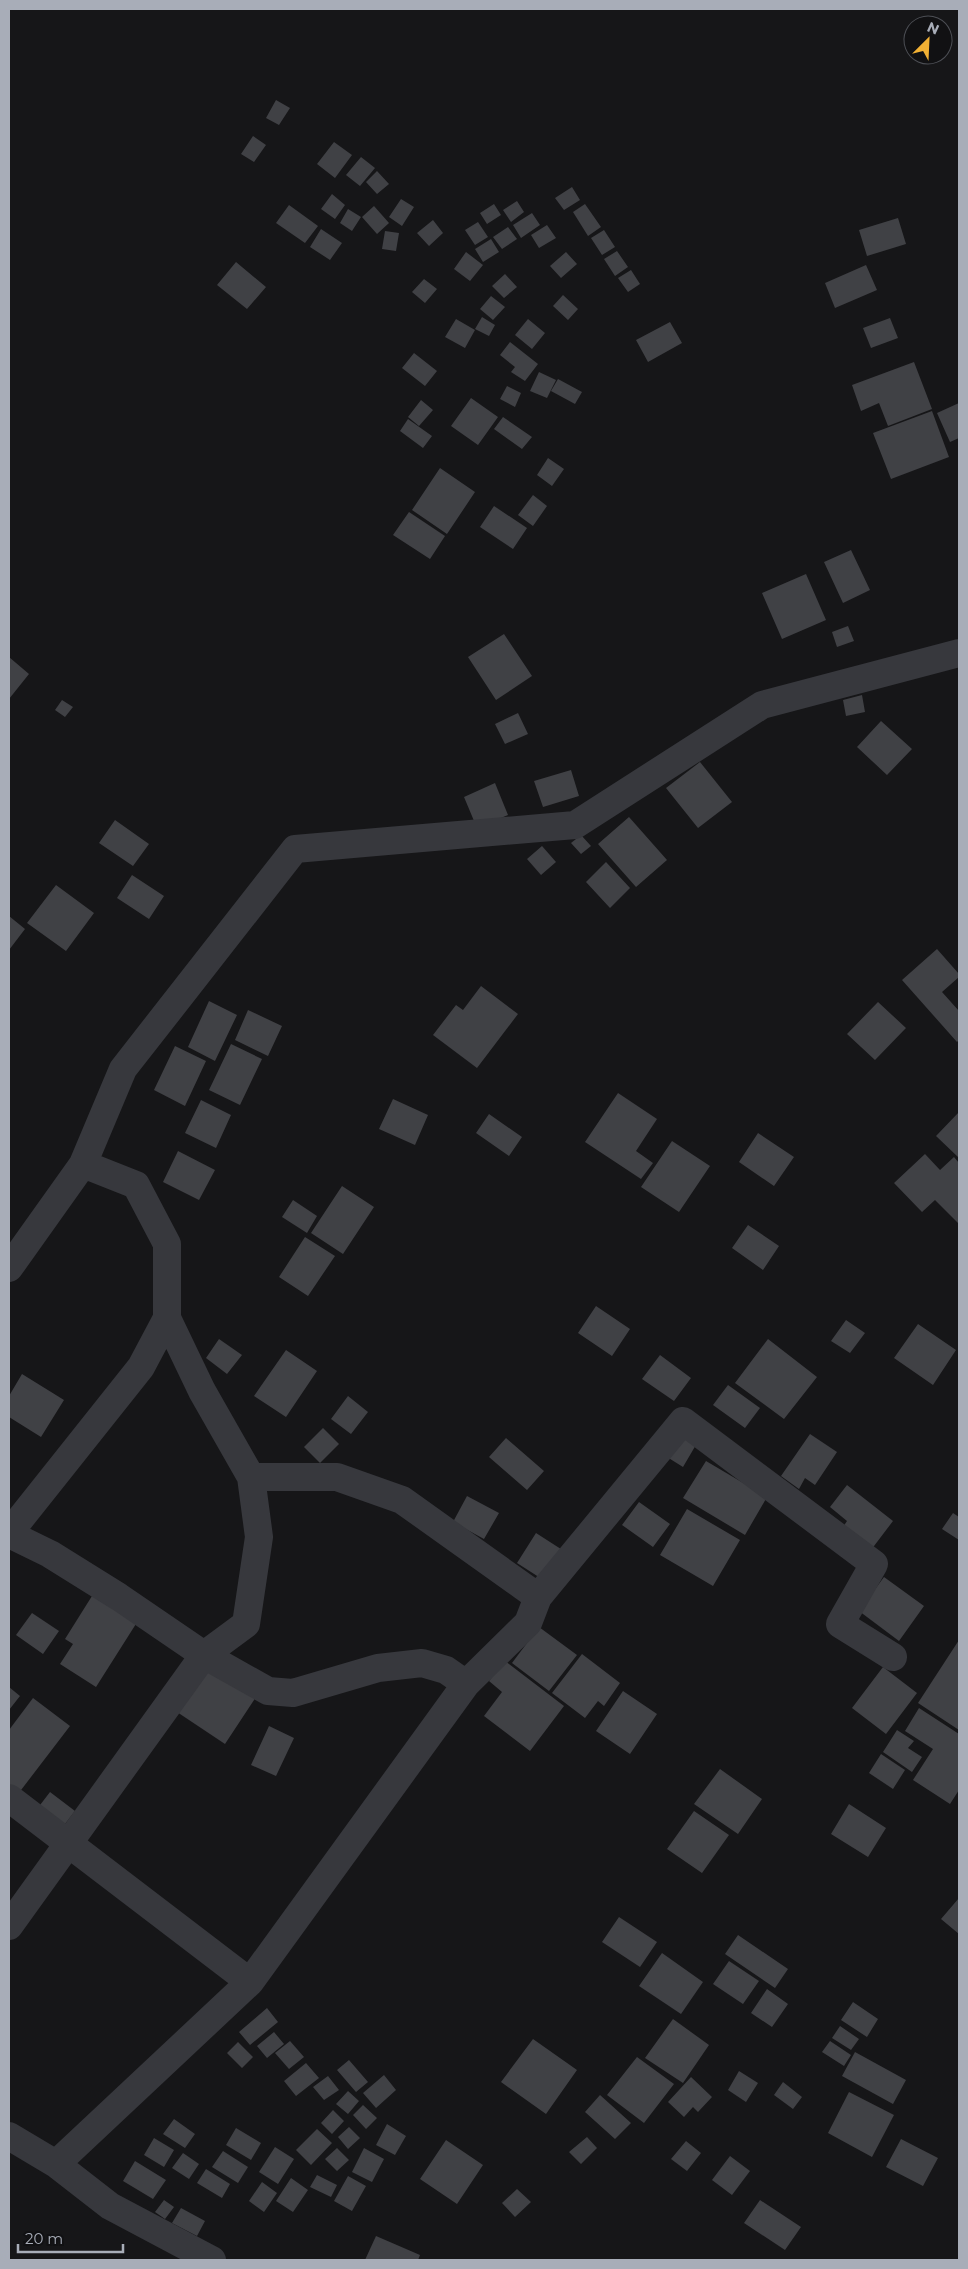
<svg xmlns="http://www.w3.org/2000/svg" width="968" height="2269" viewBox="0 0 968 2269" font-family="Montserrat,sans-serif">
<style>
.building{fill:#404145}
.lines{fill:none;stroke-linecap:round;stroke-linejoin:round}
.street{stroke:#37383d;stroke-width:28}
</style>
<rect width="100%" height="100%" fill="#161618"/>
<path class="building" d="M276 100 290 108 279 125 266 118Z
M253 136 266 145 254 162 241 154Z
M334 142 352 155 335 178 317 164Z
M361 157 375 168 360 186 346 175Z
M377 171 389 184 377 194 366 182Z
M572 187 580 200 564 210 555 198Z
M332 194 345 205 335 219 321 209Z
M401 199 414 207 402 226 389 217Z
M517 201 524 212 511 222 503 210Z
M494 204 501 215 487 224 480 213Z
M585 204 601 227 588 236 573 212Z
M289 205 318 226 305 243 276 223Z
M374 206 389 223 377 234 362 217Z
M348 209 361 217 352 231 340 223Z
M532 213 540 225 521 238 513 225Z
M898 218 906 244 867 256 859 230Z
M433 220 443 233 429 246 417 233Z
M478 222 488 237 475 245 465 230Z
M547 225 556 238 539 248 531 235Z
M508 227 517 239 502 249 493 237Z
M321 229 342 243 330 260 310 247Z
M604 230 615 247 602 255 591 238Z
M385 231 399 233 396 251 382 249Z
M491 239 499 252 483 262 475 249Z
M617 251 628 267 615 276 604 259Z
M466 252 483 265 470 281 454 269Z
M566 252 577 264 561 278 550 266Z
M236 262 266 287 247 309 217 285Z
M866 265 877 290 835 308 825 283Z
M631 270 640 284 628 292 618 278Z
M505 274 517 287 504 298 492 286Z
M424 279 437 289 425 303 412 292Z
M563 295 578 309 568 320 553 306Z
M491 296 505 307 493 320 480 309Z
M482 317 495 325 489 336 475 329Z
M890 318 898 338 871 348 863 328Z
M456 319 475 330 465 348 445 337Z
M528 319 545 333 532 349 515 335Z
M670 322 682 343 648 362 636 340Z
M510 342 538 364 525 381 511 372 515 367 500 355Z
M414 353 437 371 425 386 402 368Z
M914 362 932 409 888 426 879 403 861 411 852 385Z
M539 372 556 380 547 398 530 391Z
M558 379 582 392 575 404 551 391Z
M507 386 521 393 515 407 500 399Z
M471 398 498 417 478 445 451 426Z
M421 400 433 410 419 426 408 417Z
M959 403V438L950 442 937 413Z
M932 411 949 457 891 479 873 433Z
M503 417 532 437 522 449 494 429Z
M408 419 432 436 423 448 400 431Z
M548 458 564 469 552 486 537 475Z
M440 468 475 492 447 534 412 510Z
M533 495 547 506 533 526 518 515Z
M494 506 527 528 513 549 480 527Z
M409 512 445 536 430 559 393 535Z
M851 550 870 590 843 603 824 562Z
M806 574 826 620 782 639 762 593Z
M848 626 854 641 837 647 832 632Z
M504 634 532 676 496 700 468 657Z
M9 657 29 674 9 699Z
M862 695 865 712 846 716 843 700Z
M62 700 73 707 65 717 55 710Z
M518 713 528 734 505 744 495 724Z
M881 721 912 749 887 775 857 747Z
M700 762 732 802 698 828 666 788Z
M571 770 579 796 543 807 534 781Z
M495 783 508 815 477 828 464 797Z
M629 817 667 860 636 887 598 844Z
M115 820 149 844 133 866 99 843Z
M581 835 591 846 581 854 571 843Z
M542 846 556 862 541 875 527 859Z
M606 862 630 888 610 908 586 882Z
M132 875 164 896 149 919 117 898Z
M56 885 94 913 66 951 27 923Z
M9 916 25 929 9 950Z
M937 949 959 974V977L942 992 959 1011V1040L957 1042 902 980Z
M481 986 518 1014 477 1068 433 1035 456 1005 463 1010Z
M209 1001 237 1015 215 1061 188 1047Z
M878 1002 906 1028 875 1060 847 1034Z
M248 1010 282 1026 268 1056 235 1040Z
M231 1044 262 1059 240 1105 209 1090Z
M175 1046 206 1061 185 1106 154 1090Z
M618 1093 657 1119 636 1151 653 1163 641 1179 585 1142Z
M393 1099 428 1115 415 1145 379 1129Z
M201 1100 231 1115 216 1148 185 1133Z
M959 1112V1155L958 1157 936 1136Z
M489 1114 522 1137 509 1156 476 1133Z
M758 1133 794 1157 774 1186 739 1162Z
M672 1141 710 1166 679 1212 641 1187Z
M178 1151 215 1170 199 1200 163 1182Z
M925 1154 940 1170 954 1157 959 1163 958 1223 935 1200 922 1212 894 1183Z
M342 1186 374 1207 343 1254 311 1233Z
M293 1200 317 1216 307 1233 282 1217Z
M748 1225 779 1246 763 1270 732 1248Z
M305 1237 335 1256 308 1296 279 1277Z
M596 1306 630 1329 612 1356 578 1333Z
M846 1320 865 1333 850 1353 831 1341Z
M918 1324 956 1350 933 1385 894 1358Z
M219 1339 242 1355 227 1374 206 1358Z
M768 1339 817 1377 784 1419 735 1383Z
M286 1350 317 1371 286 1417 254 1396Z
M660 1355 691 1378 674 1401 642 1379Z
M22 1374 64 1400 41 1437 9 1417V1396Z
M728 1385 760 1408 745 1428 713 1405Z
M348 1396 368 1412 351 1434 331 1419Z
M323 1428 339 1444 320 1463 304 1447Z
M683 1429 700 1438 683 1467 667 1457Z
M810 1434 837 1452 815 1485 805 1478 799 1489 781 1476Z
M506 1438 544 1471 527 1490 489 1457Z
M706 1461 767 1497 745 1535 683 1498Z
M847 1485 893 1521 871 1550 843 1527 847 1521 830 1507Z
M467 1496 499 1513 484 1539 453 1522Z
M639 1502 670 1524 653 1547 622 1525Z
M687 1509 740 1540 713 1586 660 1555Z
M953 1513 959 1517V1540L942 1529Z
M536 1533 564 1551 545 1581 517 1563Z
M884 1577 924 1606 899 1641 859 1611Z
M97 1588 141 1616 96 1687 60 1664 73 1644 65 1639Z
M32 1613 59 1631 43 1654 16 1635Z
M539 1627 577 1655 549 1691 512 1663Z
M959 1640V1730L918 1703Z
M582 1654 620 1683 604 1706 598 1701 585 1718 552 1693Z
M505 1661 564 1706 530 1751 484 1716 502 1692 489 1681Z
M208 1666 256 1697 225 1744 177 1712Z
M883 1667 917 1693 886 1734 852 1708Z
M9 1687 20 1696 9 1710Z
M623 1691 657 1714 630 1754 596 1731Z
M33 1698 70 1726 18 1794 9 1787V1730Z
M919 1708 959 1734V1790L950 1804 913 1780 933 1749 905 1731Z
M269 1726 294 1738 276 1776 251 1765Z
M897 1730 914 1741 908 1748 922 1757 912 1772 883 1752Z
M881 1754 905 1770 893 1789 869 1773Z
M720 1769 762 1799 738 1834 694 1804Z
M50 1792 75 1811 62 1828 37 1809Z
M849 1804 886 1828 868 1857 831 1834Z
M694 1811 729 1835 702 1873 667 1849Z
M959 1898V1934L941 1919Z
M619 1917 657 1942 640 1967 602 1942Z
M738 1935 788 1969 775 1988 725 1954Z
M662 1953 703 1982 681 2014 639 1986Z
M729 1961 759 1981 743 2004 713 1984Z
M767 1989 788 2004 772 2027 751 2013Z
M853 2002 878 2019 867 2037 841 2020Z
M267 2008 278 2022 250 2045 239 2032Z
M673 2019 709 2045 683 2083 645 2058Z
M840 2026 859 2039 851 2050 832 2038Z
M274 2032 284 2044 267 2058 257 2046Z
M533 2039 577 2070 546 2114 501 2082Z
M290 2041 304 2057 289 2069 275 2053Z
M830 2041 851 2055 844 2066 822 2052Z
M238 2042 253 2057 242 2068 227 2053Z
M855 2052 906 2080 893 2104 842 2076Z
M637 2057 674 2084 644 2123 607 2095Z
M349 2060 368 2082 356 2092 337 2070Z
M306 2063 319 2078 296 2096 284 2081Z
M739 2071 758 2083 746 2102 728 2090Z
M384 2075 396 2090 376 2108 363 2093Z
M328 2076 339 2090 324 2100 313 2087Z
M691 2077 712 2097 698 2112 693 2107 684 2117 668 2102Z
M783 2082 802 2097 793 2109 774 2095Z
M348 2091 359 2101 348 2114 336 2104Z
M849 2092 894 2115 872 2157 828 2133Z
M600 2095 631 2123 615 2139 585 2112Z
M363 2105 377 2118 366 2129 353 2115Z
M333 2110 344 2121 332 2134 321 2123Z
M174 2119 195 2134 185 2148 163 2134Z
M387 2124 406 2136 395 2155 376 2145Z
M349 2127 360 2138 348 2149 338 2137Z
M236 2128 261 2143 251 2160 226 2145Z
M317 2129 332 2143 311 2165 296 2150Z
M587 2137 597 2148 581 2164 569 2152Z
M154 2138 174 2150 164 2167 144 2155Z
M901 2139 938 2158 923 2186 886 2167Z
M446 2140 483 2165 457 2204 420 2179Z
M686 2141 701 2153 687 2171 671 2159Z
M275 2147 294 2159 278 2184 259 2172Z
M337 2148 349 2160 337 2171 325 2159Z
M364 2148 384 2159 372 2182 352 2172Z
M223 2151 248 2167 238 2183 212 2167Z
M183 2153 199 2164 189 2179 172 2168Z
M730 2156 750 2171 732 2195 712 2180Z
M135 2161 166 2180 153 2199 123 2181Z
M206 2169 230 2184 222 2198 197 2183Z
M317 2175 337 2185 331 2197 310 2187Z
M348 2176 366 2186 352 2211 334 2201Z
M291 2178 308 2190 293 2212 276 2201Z
M262 2182 277 2193 264 2212 249 2201Z
M517 2189 531 2202 515 2217 502 2203Z
M164 2200 174 2207 165 2219 155 2212Z
M760 2200 801 2227 785 2250 744 2223Z
M181 2208 205 2221 197 2236 172 2223Z
M376 2236 420 2255 418 2260H365Z"/>
<g class="lines">
<path class="street" d="M9 1268 83 1164 123 1069 295 849 575 825 762 705 959 653
M167 1318 202 1391 251 1477H337L402 1500 538 1597 528 1623 466 1684
M9 1533 141 1367 167 1318V1244L136 1185 83 1164
M9 1534 50 1554 119 1597 204 1655 268 1691 293 1693 378 1668 422 1663 446 1670 466 1684 250 1982 9 1798
M538 1597 683 1421 874 1564 840 1624 893 1657
M9 1926 204 1655 246 1624 259 1537 251 1477
M9 2136 56 2164 110 2206 212 2260
M56 2164 250 1982"/>
</g>
<rect width="968" height="2269" fill="none" stroke="#a8adb8" stroke-width="20"/>
<g transform="translate(928 40) rotate(24)"><circle r="24" fill="#111113" stroke="#4d4f55"/>
<path d="M0-4L9 19L0 12L-9 19Z" fill="#f2b134"/>
<text y="-8" font-size="14" font-weight="bold" text-anchor="middle" fill="#a8adb8">N</text>
</g>
<path d="M18 2244v8h105v-8" fill="none" stroke="#a8adb8" stroke-width="2.5"/>
<text x="25" y="2244" font-size="15" fill="#a8adb8" stroke="#111113" stroke-width="4" paint-order="stroke">20 m</text>
</svg>
